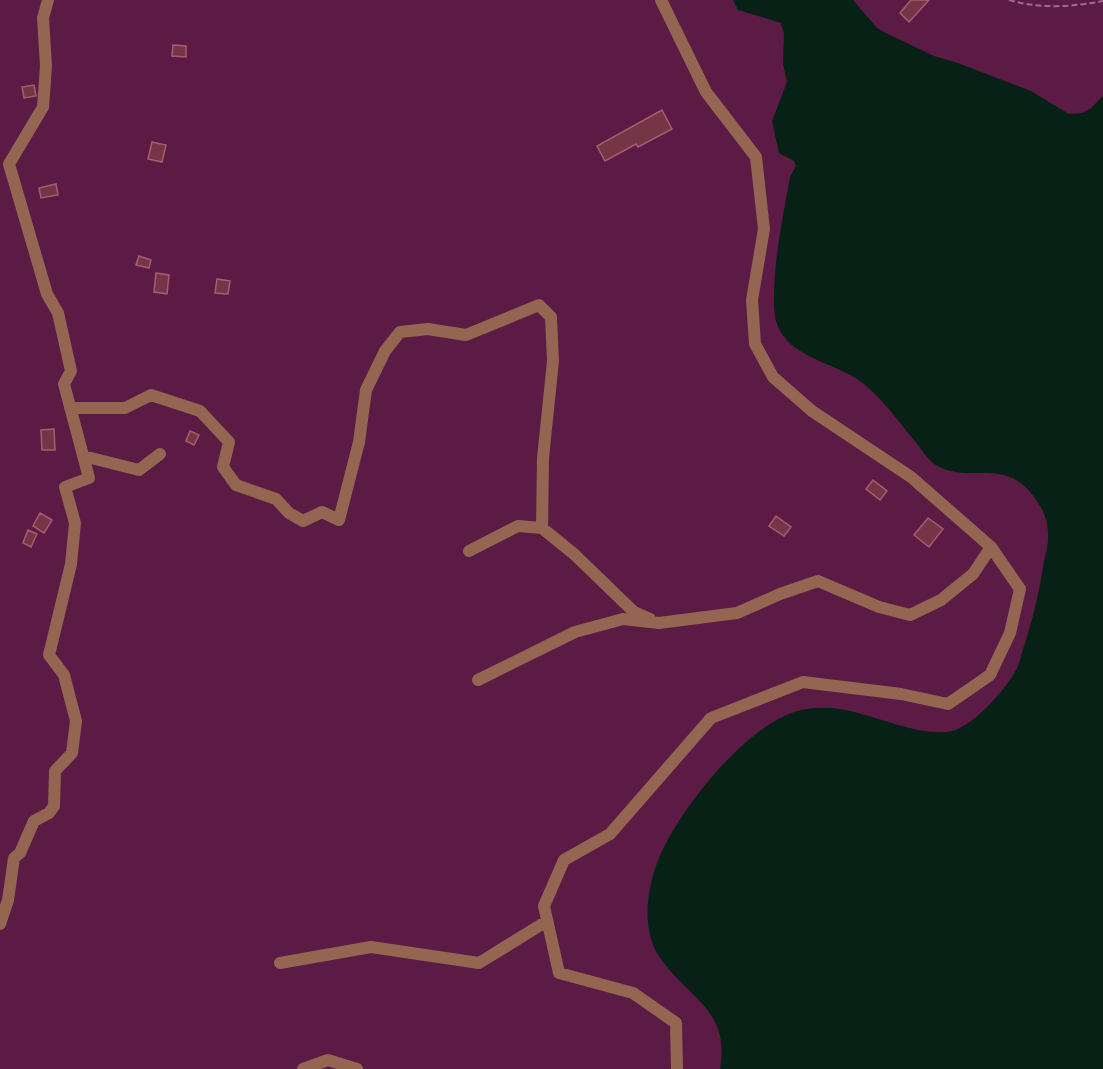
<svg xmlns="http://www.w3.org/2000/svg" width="1103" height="1069" viewBox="0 0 1103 1069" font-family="'Roboto Condensed',sans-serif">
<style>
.water{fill:#082117}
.building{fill:#743546;stroke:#ab5b6f;stroke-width:1.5}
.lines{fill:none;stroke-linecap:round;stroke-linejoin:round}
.path{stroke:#a06a8b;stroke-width:2;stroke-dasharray:6 3;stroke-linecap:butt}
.minor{stroke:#946551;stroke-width:12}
</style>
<rect width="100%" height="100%" fill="#5c1b45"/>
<path class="water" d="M733 0H853L877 28 888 34 934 56 958 63 1031 91 1069 114 1082 113 1091 108 1103 96V1069H720C730 1012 692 1000 663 962 640 933 646 890 659 858 679 810 743 729 794 712 809 707 825 707 840 709 873 714 921 738 952 731 974 726 1009 686 1018 666 1021 658 1023 648 1026 640 1034 614 1040 588 1044 561 1046 552 1049 543 1048 534 1048 520 1043 509 1034 497 1005 456 969 485 936 465 928 460 923 452 918 445 901 425 885 401 864 384 839 363 789 359 777 324 774 316 774 306 774 298 774 257 783 217 790 177L796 166 794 161 779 153 772 121 787 82 783 64 784 34 781 23 738 10Z"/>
<path class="building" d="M911 0H929L909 22 900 13Z
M173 45 186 46V57L172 56Z
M34 85 36 96 24 98 22 87Z
M662 110 672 129 638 147 636 144 605 161 597 146Z
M152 142 166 145 162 162 148 159Z
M56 184 58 195 41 198 39 188Z
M139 256 151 260 149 268 136 265Z
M156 273 169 275 167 294 154 292Z
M217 279 230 281 228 294 215 293Z
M54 429 55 450H42L41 430Z
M190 431 199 435 194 445 186 441Z
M873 480 887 491 880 500 866 489Z
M40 513 52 520 44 533 33 526Z
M776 516 791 527 784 536 769 526Z
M928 518 943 529 929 547 914 535Z
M28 530 37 534 31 547 23 543Z"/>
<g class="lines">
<path class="path" d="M1009 0C1039 9 1072 7 1103 1"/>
<path class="minor" d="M661 0 706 92 756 157 764 229 752 300 755 344 773 377 812 411 911 477 991 547 1020 589 1010 633 990 675 948 704 901 694 803 682 711 718 610 834 564 860 544 906 559 973 633 993 676 1023 677 1069
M70 408H125L151 395 200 411 229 442 223 467 236 485 276 499 289 513 303 521 322 512 339 520 359 442 366 390 385 351 400 332 428 329 466 335 539 305 551 317 553 361 543 458 542 528
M83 456 139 470 160 454
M469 551 518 526 542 528 574 554 634 612 650 619
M478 680 575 632 623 619 659 623 737 613 780 594 818 581 879 607 910 615 941 600 973 574 991 547
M0 924 8 900 14 858 20 853 34 821 49 813 54 806 55 771 72 753 76 721 64 675 49 655 71 564 75 523 65 487 89 478 64 384 71 371 58 313 47 294 9 164 43 107 46 66 43 18 48 0
M280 963 371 947 479 963 547 921
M303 1069 328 1060 357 1069"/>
</g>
</svg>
